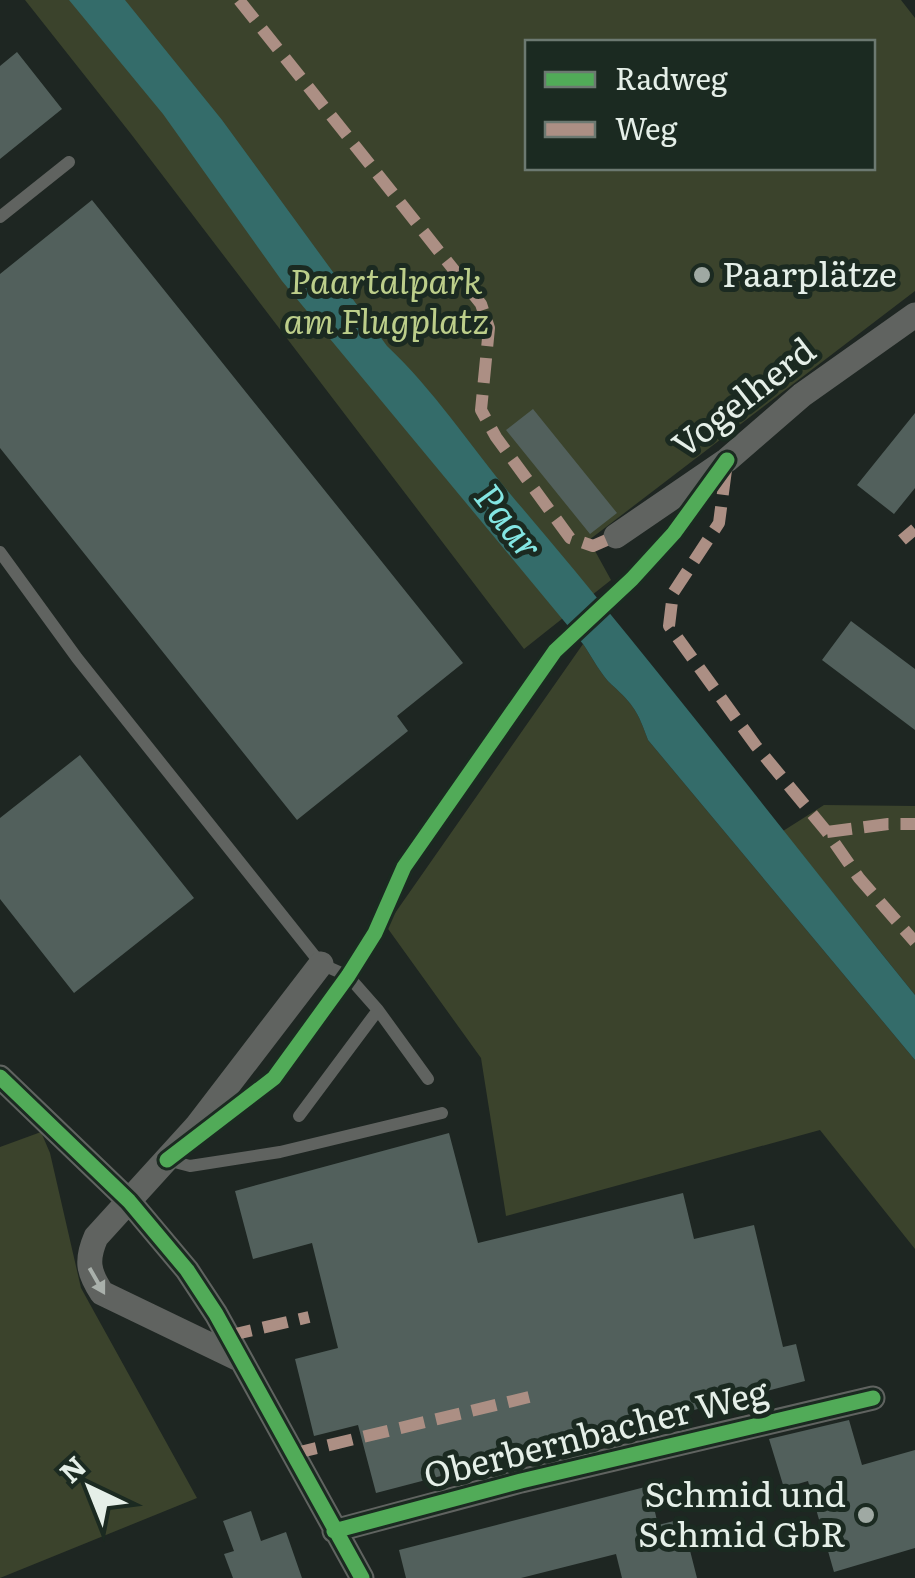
<svg xmlns="http://www.w3.org/2000/svg" width="915" height="1578" viewBox="0 0 915 1578" font-family="Literata,serif">
<style>
.green{fill:#3b432c;fill-rule:evenodd}
.water{fill:#346c6a}
.building{fill:#52605c}
.lines{fill:none;stroke-linecap:round;stroke-linejoin:round}
.service{stroke:#606360;stroke-width:12}
.minor{stroke:#606360;stroke-width:25}
.quiet{stroke:#ac8f84;stroke-width:12;stroke-dasharray:25 12;stroke-linecap:butt}
.cycleway-casing{stroke:#1b2a21;stroke-width:21}
.cycleway{stroke:#51ab58;stroke-width:15}
.oneway{fill:#a9b0ab}
.poi-dot{fill:#9fa9a3;stroke:#1b2a21;stroke-width:4}
.labels{text-anchor:middle;stroke-width:10;stroke-linejoin:round;paint-order:stroke}
.poi-label{font-size:35px;fill:#e5efe8;stroke:#1b2a21;text-anchor:start}
.park-label{font-size:35px;font-style:italic;fill:#bcce8a;stroke:#1b2a21}
.street-label{font-size:35px;fill:#e5efe8;stroke:#1b2a21}
.water-label{font-size:38px;font-style:italic;fill:#83e5e2;stroke:#1b2a21}
</style>
<rect width="100%" height="100%" fill="#1e2622"/>
<path class="green" d="M25 0H901L915 18V291L589 540 611 580 524 649 131 134ZM528 42H872V168H528Z
M583 644C592 657 601 675 612 685 634 705 638 712 648 740L915 1060V1249L820 1130 506 1216 481 1058 386 926Z
M824 805 915 806V995L783 831Z
M41 1132 50 1153 81 1288 197 1498 0 1578V1147Z"/>
<path class="water" d="M69 0H125L222 120 387 346C439 395 476 455 523 509 658 668 784 833 915 995V1060L648 740C638 712 634 705 612 685 601 675 592 657 583 644L282 281 163 114Z"/>
<path class="building" d="M17 52 62 109 0 159V66Z
M92 200 463 663 397 716 408 731 297 820 0 448V274Z
M533 409 617 513 590 534 506 430Z
M915 413V488L894 514 857 485Z
M851 621 915 669V730L822 660Z
M80 755 194 898 74 993 0 899V818Z
M449 1133 478 1243 683 1193 694 1239 754 1225 783 1347 796 1344 805 1381 376 1493 358 1425 314 1436 295 1359 338 1348 312 1243 253 1259 235 1191Z
M849 1420 862 1465 915 1450V1548L834 1572 808 1481 784 1488 769 1439Z
M649 1486 658 1525 682 1519 697 1578H622L616 1554 521 1578H406L399 1550Z
M251 1511 261 1541 286 1532 302 1578H233L224 1554 234 1551 223 1521Z"/>
<g class="lines">
<path class="service" d="M0 217 69 162
M0 552 77 658 321 964 348 976 378 1010 428 1079
M299 1116 378 1010
M167 1160 190 1166 280 1152 442 1113"/>
<path class="minor" d="M616 536 727 460 802 395 915 315
M0 1077 129 1201 187 1270 216 1314 362 1578
M239 1359 102 1293C88 1272 86 1260 96 1237L196 1127 321 964
M334 1531 521 1481 873 1398"/>
<path class="quiet" d="M239 0 481 304 489 328 481 410 496 437 570 538 593 546 616 536
M726 470 719 523 673 593 669 626 756 746 827 832 859 878 915 942
M902 540 915 529
M827 832 888 824H915
M227 1336 309 1317
M292 1454 529 1397"/>
<g class="cycleway-casing">
<path id="cycleway" d="M0 1077 129 1201 187 1270 216 1314 362 1578
M167 1160 274 1078 348 976 375 933 404 867 555 651 632 579 674 533 727 460
M334 1531 521 1481 873 1398"/>
</g>
<use href="#cycleway" class="cycleway"/>
</g>
<defs><path id="oneway-solid" d="M-6-.8H1V-3.2L6.5 0L1 3.2V.8H-6Z" transform="scale(2.5)"/></defs>
<use class="oneway" href="#oneway-solid" transform="translate(97 1281) rotate(60)"/>
<g class="poi-dot">
<circle cx="702" cy="275" r="10"/>
<circle cx="866" cy="1515" r="10"/>
</g>
<g class="labels">
<g class="poi-label">
<text x="722" y="287">Paarplätze</text>
<text x="846" y="1507" text-anchor="end">Schmid und<tspan x="846" dy="40">Schmid GbR</tspan></text>
</g>
<g class="park-label">
<text x="386" y="294">Paartalpark<tspan x="386" dy="40">am Flugplatz</tspan></text>
</g>
<g class="street-label">
<text transform="translate(744 398) rotate(-38)" y="12">Vogelherd</text>
<text transform="translate(596 1434) rotate(-14)" y="12">Oberbernbacher Weg</text>
</g>
<g class="water-label">
<text transform="translate(508 522) rotate(52)" y="13">Paar</text>
</g>
</g>
<rect x="525" y="40" width="350" height="130" fill="#1b2a21" stroke="#6c7971" stroke-width="2.5"/>
<rect x="545" y="72" width="50" height="15" fill="#51ab58" stroke="#6c7971" stroke-width="2.5"/>
<text x="615" y="90" font-size="30" fill="#e5efe8">Radweg</text>
<rect x="545" y="122" width="50" height="15" fill="#ac8f84" stroke="#6c7971" stroke-width="2.5"/>
<text x="615" y="140" font-size="30" fill="#e5efe8">Weg</text>
<g transform="translate(90 1488) rotate(317)" stroke="#1b2a21" stroke-width="8" paint-order="stroke">
<path d="M0-8L18 38L0 25L-18 38Z" fill="#e5efe8"/>
<text y="-15" font-size="28" font-weight="bold" text-anchor="middle" fill="#e5efe8">N</text>
</g>
</svg>
